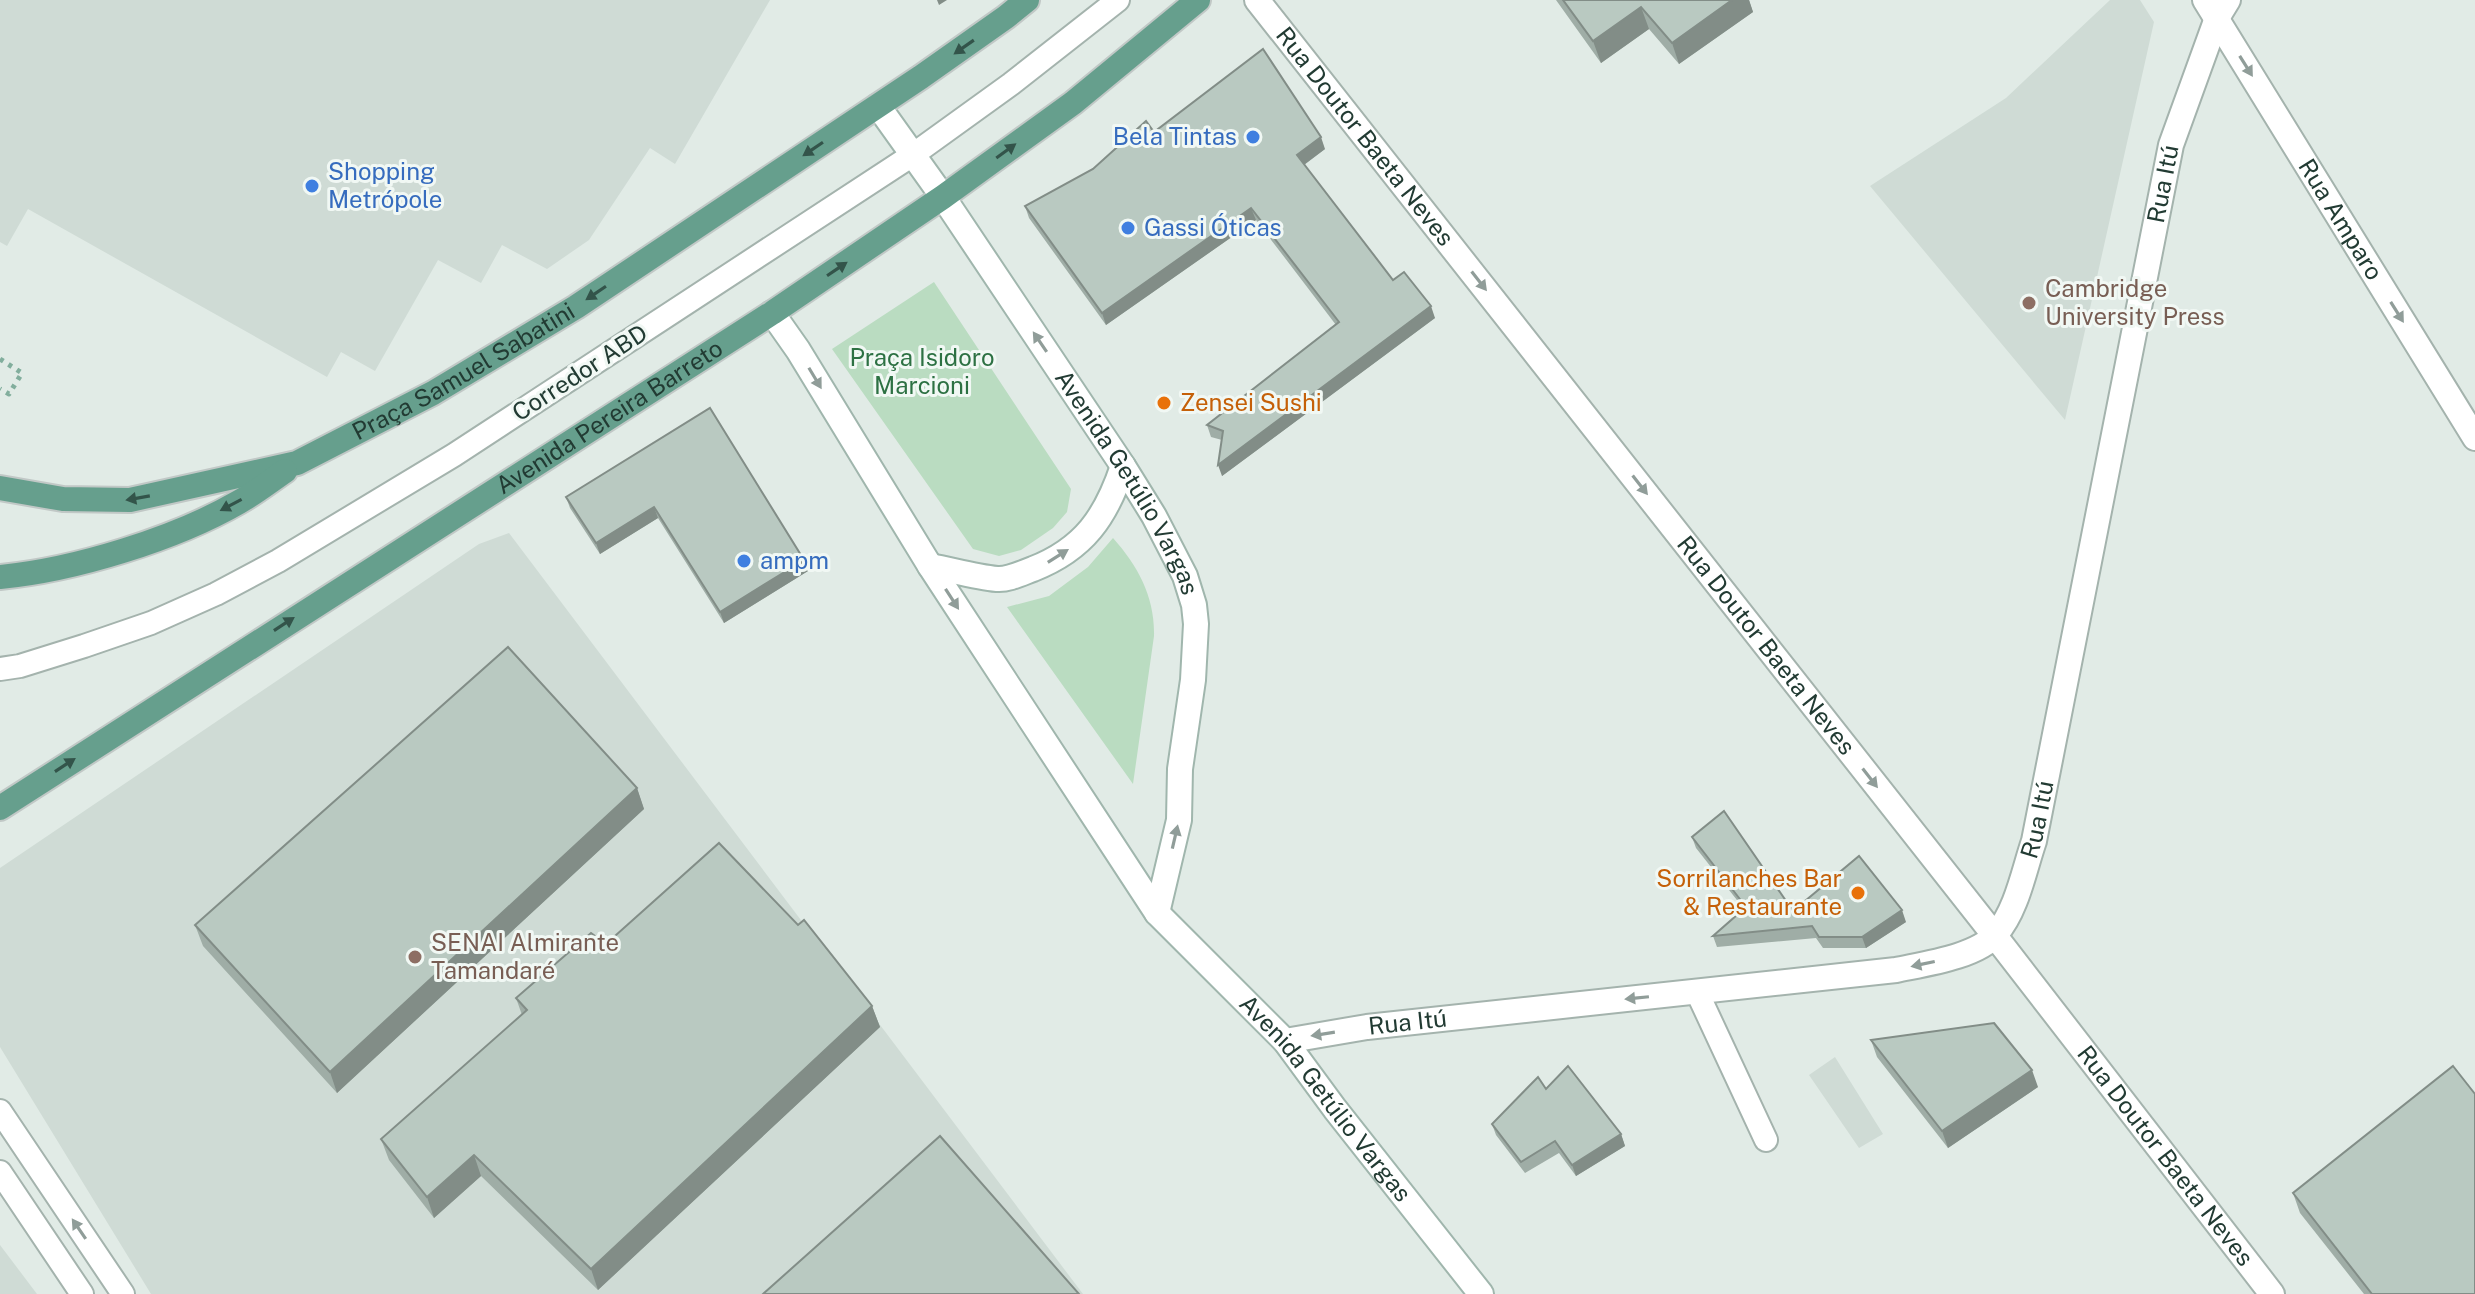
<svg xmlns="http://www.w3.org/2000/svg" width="2475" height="1294" viewBox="0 0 2475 1294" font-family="'Public Sans',sans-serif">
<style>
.built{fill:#cfdbd5}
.green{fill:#badcc1}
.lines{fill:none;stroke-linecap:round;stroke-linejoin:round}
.lane-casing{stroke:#a4b3ad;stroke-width:26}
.street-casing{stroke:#a4b3ad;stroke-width:28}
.secondary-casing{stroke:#a0b6ad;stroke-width:28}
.primary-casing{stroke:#c1c8c6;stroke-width:28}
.path{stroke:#82ae9d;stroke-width:5;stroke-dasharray:4 6;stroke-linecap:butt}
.lane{stroke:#fff;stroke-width:22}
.street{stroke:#fff;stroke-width:24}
.secondary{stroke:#fff;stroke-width:24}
.primary{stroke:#669f8d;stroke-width:24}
.wall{fill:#9fada6}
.shaded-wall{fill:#828d87}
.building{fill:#b9c9c1;stroke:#828d87;stroke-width:2}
.oneway{fill:#33544a}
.oneway2{fill:#909d99}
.shop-dot{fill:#3f7fe0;stroke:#f1f8f4;stroke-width:3}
.education-dot{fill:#8d6e63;stroke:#f1f8f4;stroke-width:3}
.food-dot{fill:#e8710a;stroke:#f1f8f4;stroke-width:3}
.labels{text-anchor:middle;stroke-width:6;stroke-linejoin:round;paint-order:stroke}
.shop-label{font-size:24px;fill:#366cbe;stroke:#f1f8f4;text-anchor:start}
.street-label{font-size:24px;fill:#223b33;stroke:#f1f8f4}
.education-label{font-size:24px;fill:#785e54;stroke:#f1f8f4;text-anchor:start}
.park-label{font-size:24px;fill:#2d7143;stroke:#f1f8f4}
.food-label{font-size:24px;fill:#c56008;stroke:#f1f8f4;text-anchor:start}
</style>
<rect width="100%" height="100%" fill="#e1ebe6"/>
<path class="built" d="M0 0H770L675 164 650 148 589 240 547 269 502 245 481 283 438 260 375 371 341 352 327 377 28 209 7 246 0 242Z
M2110 0H2140L2154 22 2065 420 1870 186 2006 98Z
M509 533 1083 1294H151L0 1047V868L479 544Z
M1835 1057 1883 1134 1859 1148 1809 1075Z
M0 1245 37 1294H0Z"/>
<path class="green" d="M934 282 1071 489 1067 512 1053 528 1021 550 999 556 973 549 832 349Z
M1113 538C1138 566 1155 597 1154 636L1133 784 1007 607 1049 596 1088 567Z"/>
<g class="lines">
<g class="lane-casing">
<path id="lane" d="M0 669 20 666 84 646 151 623 216 594 278 561 454 455 914 154 1011 84 1118 0
M1697 992 1766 1140
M0 1111 123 1294
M0 1172 82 1294"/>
</g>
<g class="street-casing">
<g id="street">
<path id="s1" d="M1257 0 1995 936 2272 1294"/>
<path id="s2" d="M2205 0 2475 438"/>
<path id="s3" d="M1285 1041 1367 1027 1896 970C1924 964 1977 957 1996 934 2017 910 2024 870 2034 841L2171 145 2217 18 2228 0"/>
</g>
</g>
<g class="secondary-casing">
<g id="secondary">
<path id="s4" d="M878 106 943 197 1123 466 1154 516 1185 576 1194 605 1196 624 1193 680 1180 769 1179 820 1157 913"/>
<path id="s5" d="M772 313 798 350 930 566 1157 913 1285 1041 1335 1109 1481 1294"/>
<path d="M930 566C952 570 975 577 997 579 1008 580 1022 573 1033 569 1084 549 1106 517 1123 466"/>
</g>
</g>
<g class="primary-casing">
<g id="primary">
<path id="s6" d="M0 488 63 499 130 500 297 463 433 393 576 307 921 77 1006 17 1027 0"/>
<path d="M0 577C74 570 175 539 239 502 255 493 269 482 285 471"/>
<path id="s7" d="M0 808 772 313 943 197 1073 103 1198 0"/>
</g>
</g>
<path class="path" d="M0 359 22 373 9 394 0 389"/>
<use href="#lane" class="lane"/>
<use href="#street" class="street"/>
<use href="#secondary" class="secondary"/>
<use href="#primary" class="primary"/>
</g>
<path class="wall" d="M1556 0H1749L1753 12 1679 64 1649 29 1601 63Z
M1154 132 1325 149 1304 165 1393 280 1435 318 1222 476V440L1211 437 1207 425 1336 325 1256 220 1106 325 1029 218 1025 206 1093 169Z
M710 408 804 560 808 571 724 623 658 518 600 554 570 508 566 497Z
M637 788 644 809 337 1093 203 946 195 925Z
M1692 837 1793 911 1906 922 1866 948H1823L1816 938 1717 947 1713 936 1744 909 1696 848Z
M606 944 872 1006 880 1027 598 1290 481 1176 434 1218 389 1160 381 1139 522 1015 516 998Z
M1871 1040 2038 1087 1948 1148 1877 1057Z
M1546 1089 1621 1134 1625 1146 1576 1176 1559 1153 1525 1173 1496 1135 1492 1124Z
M2293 1193 2475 1294H2364L2300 1213Z"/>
<path class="shaded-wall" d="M937 0H947L939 5Z
M1732 0H1749L1753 12 1679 64 1672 43Z
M1641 7 1649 29 1601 63 1593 41Z
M1321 137 1325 149 1301 167 1297 155Z
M1251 208 1256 220 1106 325 1102 313Z
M1431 306 1435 318 1222 476 1218 465Z
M654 507 658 518 600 554 596 543Z
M804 560 808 571 724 623 720 612Z
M637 788 644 809 337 1093 330 1072Z
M1902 910 1906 922 1866 948 1862 937Z
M872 1006 880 1027 598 1290 591 1269Z
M2032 1070 2038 1087 1948 1148 1942 1131Z
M1621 1134 1625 1146 1576 1176 1572 1165Z
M474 1155 481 1176 434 1218 427 1197Z"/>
<path class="building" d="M1563 0H1732L1672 43 1641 7 1593 41Z
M1263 49 1321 137 1297 155 1393 280 1404 272 1431 306 1218 465 1223 431 1207 425 1339 322 1251 208 1102 313 1025 206 1093 169 1146 121 1154 132Z
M710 408 804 560 720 612 654 507 596 543 566 497Z
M508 647 637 788 330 1072 195 925Z
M1724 811 1793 911 1859 856 1902 910 1862 937H1819L1812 926 1713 936 1746 907 1692 837Z
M719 843 798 925 804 920 872 1006 591 1269 474 1155 427 1197 381 1139 527 1010 516 998 591 933 606 944Z
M1994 1023 2032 1070 1942 1131 1871 1040Z
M1568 1066 1621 1134 1572 1165 1555 1141 1521 1162 1492 1124 1538 1077 1546 1089Z
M2453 1066 2475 1094V1294H2372L2293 1193Z
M940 1136 1079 1294H763Z"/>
<defs><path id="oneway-solid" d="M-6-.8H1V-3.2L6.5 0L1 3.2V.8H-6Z" transform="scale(2)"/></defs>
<g class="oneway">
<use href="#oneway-solid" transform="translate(964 47) rotate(145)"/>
<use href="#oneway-solid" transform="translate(813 149) rotate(146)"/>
<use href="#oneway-solid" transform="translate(1006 151) rotate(-36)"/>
<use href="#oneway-solid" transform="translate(837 269) rotate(-34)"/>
<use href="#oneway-solid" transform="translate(596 293) rotate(146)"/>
<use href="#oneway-solid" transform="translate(138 498) rotate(170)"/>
<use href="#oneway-solid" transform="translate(231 505) rotate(152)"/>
<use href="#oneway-solid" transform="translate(284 624) rotate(-33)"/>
<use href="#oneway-solid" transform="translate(65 765) rotate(-33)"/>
</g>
<g class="oneway2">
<use href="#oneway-solid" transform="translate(2246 66) rotate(58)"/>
<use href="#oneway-solid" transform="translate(1479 281) rotate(52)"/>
<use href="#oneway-solid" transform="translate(2397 312) rotate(58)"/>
<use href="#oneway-solid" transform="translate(1040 342) rotate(-124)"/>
<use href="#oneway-solid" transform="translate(815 378) rotate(59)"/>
<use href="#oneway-solid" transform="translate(1640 485) rotate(52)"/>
<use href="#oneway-solid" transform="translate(1058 556) rotate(-32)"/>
<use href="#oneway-solid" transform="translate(952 599) rotate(57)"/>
<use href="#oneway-solid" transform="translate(1870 778) rotate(52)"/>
<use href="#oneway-solid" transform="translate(1175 837) rotate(-77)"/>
<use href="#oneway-solid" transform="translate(1923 964) rotate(168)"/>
<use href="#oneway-solid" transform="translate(1637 998) rotate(174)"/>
<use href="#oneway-solid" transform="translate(1323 1034) rotate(171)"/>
<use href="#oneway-solid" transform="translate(79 1229) rotate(-124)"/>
</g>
<g class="shop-dot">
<circle cx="1253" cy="137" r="8"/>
<circle cx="312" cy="186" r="8"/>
<circle cx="1128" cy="228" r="8"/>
<circle cx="744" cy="561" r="8"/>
</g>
<g class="education-dot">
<circle cx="2029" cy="303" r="8"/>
<circle cx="415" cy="957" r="8"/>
</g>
<g class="food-dot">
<circle cx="1164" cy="403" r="8"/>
<circle cx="1858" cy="893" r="8"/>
</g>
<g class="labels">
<g class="shop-label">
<text x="1237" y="145" text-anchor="end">Bela Tintas</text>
<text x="328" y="180">Shopping<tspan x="328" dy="28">Metrópole</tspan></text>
<text x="1144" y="236">Gassi Óticas</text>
<text x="760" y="569">ampm</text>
</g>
<g class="street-label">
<text dy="8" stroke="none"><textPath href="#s1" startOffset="174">Rua Doutor Baeta Neves</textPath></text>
<text dy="8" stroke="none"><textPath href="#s3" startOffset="1494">Rua Itú</textPath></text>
<text dy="8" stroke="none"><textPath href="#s2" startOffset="258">Rua Amparo</textPath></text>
<text dy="8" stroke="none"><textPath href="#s6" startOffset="492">Praça Samuel Sabatini</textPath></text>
<text transform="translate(580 373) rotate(-33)" y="8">Corredor ABD</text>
<text dy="8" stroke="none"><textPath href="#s7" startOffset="724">Avenida Pereira Barreto</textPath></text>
<text dy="8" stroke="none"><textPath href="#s4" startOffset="452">Avenida Getúlio Vargas</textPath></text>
<text dy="8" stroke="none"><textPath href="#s1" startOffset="822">Rua Doutor Baeta Neves</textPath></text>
<text dy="8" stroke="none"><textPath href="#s3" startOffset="846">Rua Itú</textPath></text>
<text dy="8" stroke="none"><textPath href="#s3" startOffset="124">Rua Itú</textPath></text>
<text dy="8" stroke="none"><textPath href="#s5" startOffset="964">Avenida Getúlio Vargas</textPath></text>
<text dy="8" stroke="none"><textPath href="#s1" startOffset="1470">Rua Doutor Baeta Neves</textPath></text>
</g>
<g class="education-label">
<text x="2045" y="297">Cambridge<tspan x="2045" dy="28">University Press</tspan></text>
<text x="431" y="951">SENAI Almirante<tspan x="431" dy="28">Tamandaré</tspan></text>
</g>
<g class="park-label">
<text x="922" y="366">Praça Isidoro<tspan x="922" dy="28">Marcioni</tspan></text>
</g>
<g class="food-label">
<text x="1180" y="411">Zensei Sushi</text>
<text x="1842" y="887" text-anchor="end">Sorrilanches Bar<tspan x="1842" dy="28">&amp; Restaurante</tspan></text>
</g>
</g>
</svg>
